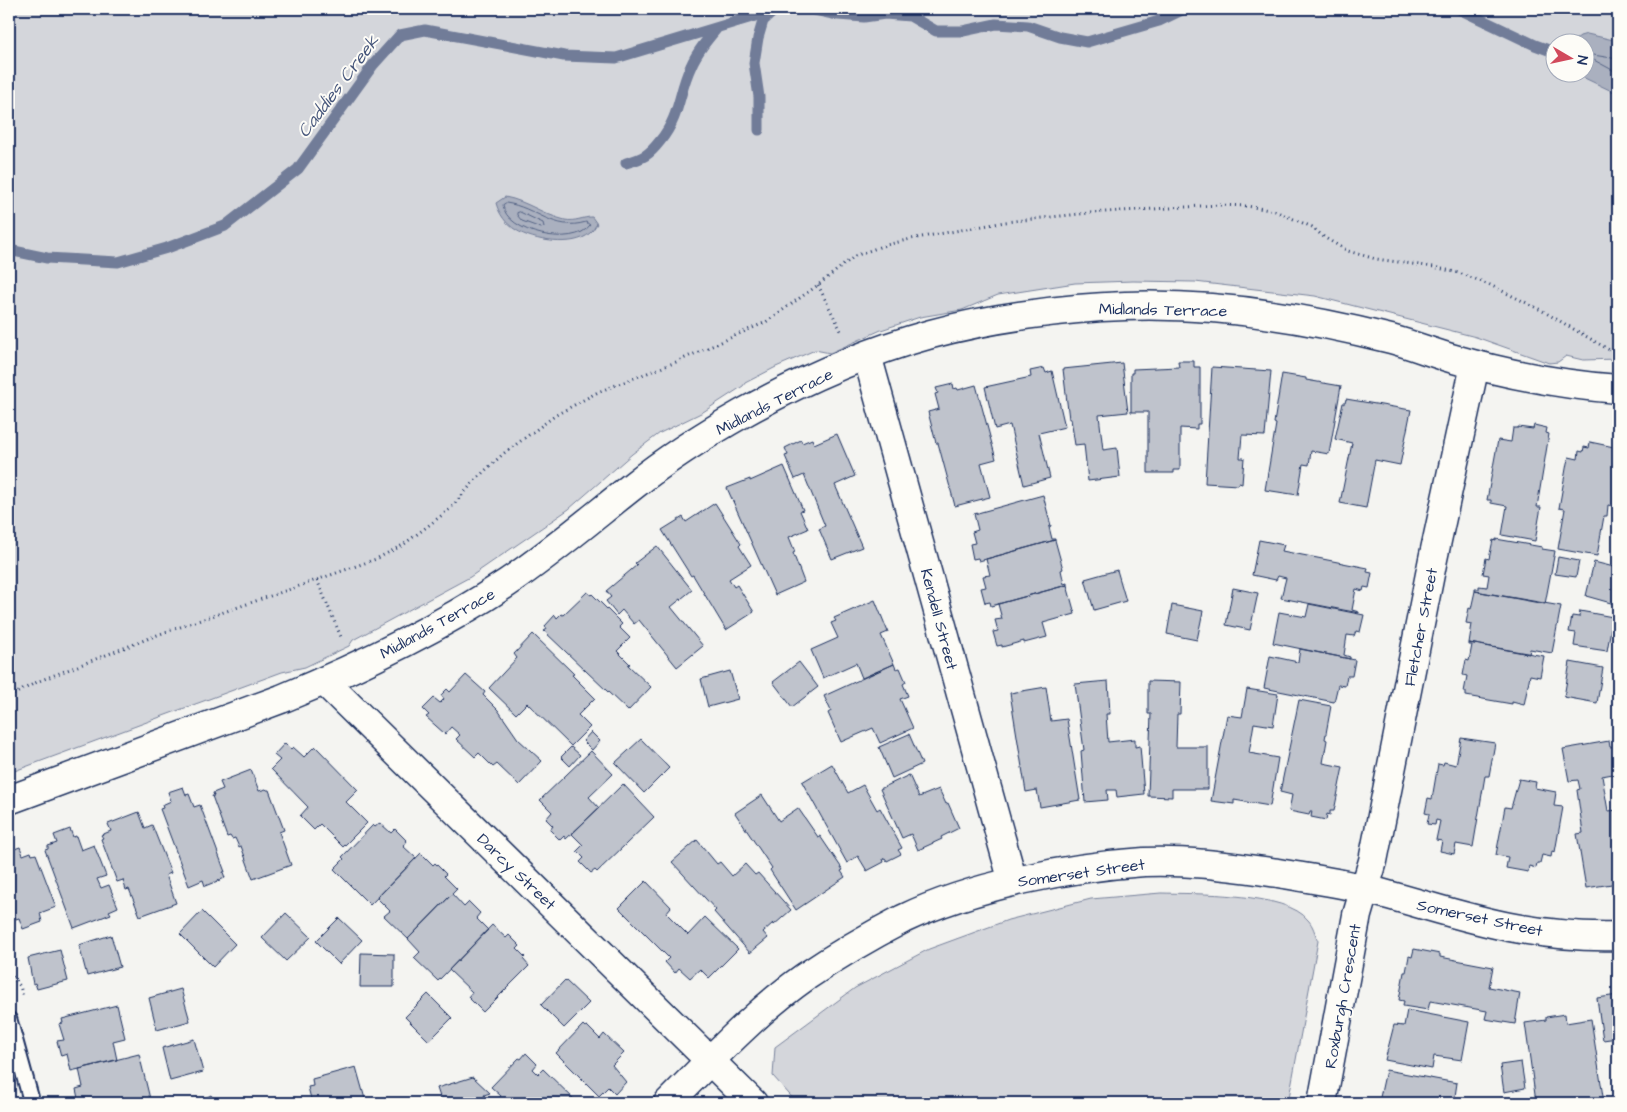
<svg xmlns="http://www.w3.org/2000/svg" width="1627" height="1112" viewBox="0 0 1627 1112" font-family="'Architects Daughter',sans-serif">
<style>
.green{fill:#d4d6db;stroke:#78829c;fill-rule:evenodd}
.water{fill:#aab0bf;stroke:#717c98}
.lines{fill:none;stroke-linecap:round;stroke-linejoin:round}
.shore{stroke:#546385;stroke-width:1}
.stream{stroke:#717c98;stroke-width:11}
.building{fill:#bfc3cc;stroke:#1b2f5e}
.service-casing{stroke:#1b2f5e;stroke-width:19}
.minor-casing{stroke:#1b2f5e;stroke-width:31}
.path{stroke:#1b2f5e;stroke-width:3;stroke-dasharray:1 4;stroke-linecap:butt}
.service{stroke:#fdfcf7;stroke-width:15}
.minor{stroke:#fdfcf7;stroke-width:28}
.labels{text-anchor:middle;stroke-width:4;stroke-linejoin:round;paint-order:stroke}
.street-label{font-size:16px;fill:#1b2f5e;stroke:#fdfcf7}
.water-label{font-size:18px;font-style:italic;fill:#46567b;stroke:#fdfcf7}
</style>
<rect width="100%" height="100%" fill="#f4f4f1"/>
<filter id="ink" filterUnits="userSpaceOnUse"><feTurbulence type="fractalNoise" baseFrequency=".02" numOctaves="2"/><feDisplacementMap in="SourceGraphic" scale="10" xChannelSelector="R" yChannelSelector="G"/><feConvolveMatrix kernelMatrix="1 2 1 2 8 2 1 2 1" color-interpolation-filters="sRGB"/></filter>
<g filter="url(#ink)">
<path class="green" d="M9 9H1618V359L1583 360 1566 356 1558 362 1549 363 1476 337 1315 296 1195 282 1133 281 1075 283 998 295 962 310 920 317 881 330 830 353 815 350 776 367 745 383 743 386 703 412 660 433 632 454 569 509 470 577 353 640 349 646 305 667 282 672 9 773ZM1554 42H1584V72H1554Z
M1161 893C1194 894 1287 892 1308 920 1313 925 1315 934 1318 941L1288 1103H797L773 1076 775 1047 855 988 929 949 1008 920 1091 899Z"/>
<path class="water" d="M1587 34 1618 41V94L1574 73 1584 72V42H1572L1580 36Z
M505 197C527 201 544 215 565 220 575 222 583 217 592 217L597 224C595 226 593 231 590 233 574 248 533 241 516 230 506 224 499 214 496 203Z"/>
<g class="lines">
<path class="shore" d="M1618 59 1593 55 1590 57 1592 59 1618 73
M506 203C536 207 554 232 586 222L590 225C575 248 505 233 503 205Z
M520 212 543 223 544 227 541 228 522 221 517 215V213Z"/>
<path class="stream" d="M1459 9 1535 45 1554 52
M759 130V97L754 63 758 38 763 21 774 11
M626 163C644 158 649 155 660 141 681 115 678 93 691 66 697 52 707 40 717 28
M9 250 47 258 118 262 167 248 225 226 298 169 373 65 400 35 425 30 564 56 616 58 775 10 810 9 838 15 864 17 885 14 910 16 936 31H963L996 24 1028 26 1060 37 1087 42 1159 21 1184 9"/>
</g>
<path class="building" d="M1178 361H1194V367H1200V424H1197V429L1180 428V470H1174V473H1148V412H1131V373H1133V369L1179 367Z
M1122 363 1128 412 1099 415 1103 450 1117 448 1120 477 1088 481 1084 444 1075 445 1071 419H1069L1063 369Z
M1212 367 1271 371 1265 436 1242 435 1240 458H1244L1242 484 1239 483 1238 485 1205 483Z
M1044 368 1046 373 1052 371 1065 427 1039 433 1050 478 1024 485 1010 425 995 429 985 387 1031 377 1030 371Z
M1282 374 1306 378V380L1341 386 1329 454 1311 451 1309 465 1303 464 1298 495 1265 490 1276 424 1274 423Z
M953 384 954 389 957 388 958 390 976 385 996 459 981 463 990 497 955 506 938 443H936L928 412 939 409 935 394 938 393 936 388Z
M1346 399 1411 410 1400 465 1375 460 1366 508 1340 503 1352 443 1335 439 1343 403H1345Z
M1534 425 1547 428 1546 433 1549 434 1537 507H1541L1535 541 1502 535 1507 506 1491 503V500H1487L1498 440 1511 442 1513 428H1518V427L1533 429Z
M837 434 855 476 835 485 862 547 832 559 819 529 825 526 804 475 795 479 785 456 788 455 785 448 801 440 802 443 812 439 814 444Z
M1590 442 1614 447 1613 451H1618V498L1617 507 1608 505 1607 516H1604L1597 556 1558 549 1565 509 1559 508 1567 463 1569 457 1578 459 1579 451 1583 452 1584 447 1589 448Z
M784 466 803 510 800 511 808 529 789 537 795 552 793 553 804 582 775 595 727 488 750 479V481Z
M1043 495 1051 526 1049 527 1052 539H1055V540L979 561 978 558 973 559 970 544 975 543 972 532 978 530 974 514Z
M715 503 741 544 739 546 751 565 729 579 734 587 737 585 754 612 726 630 693 575 691 576 662 530 683 517 686 522Z
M1496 539 1542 547V549L1555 551 1545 604 1475 591V589H1479V586L1487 587 1489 575 1483 574 1486 558 1489 559 1493 540 1496 541Z
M1055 540 1063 569 1061 570 1064 584 1067 583V585L991 606 990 602 985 603 981 588 986 587 983 576 990 575 986 559Z
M1259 540 1284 545 1282 551 1368 568 1367 572 1372 573 1369 588 1364 587 1363 591 1356 589 1352 610 1359 612V613L1281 598 1286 578 1278 576 1276 580 1252 575Z
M657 546 692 590 671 607 703 646 677 667 639 620 634 624 622 610 617 615 606 601 611 597 606 591 637 565 635 563Z
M1558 557 1579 561 1576 577 1555 574Z
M1594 562 1618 568V605L1586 596Z
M1117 570 1126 601 1094 610 1085 579Z
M1067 585 1075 614 1043 623 1047 637 1024 643V641L1002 647V645L997 646 993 632 998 631 995 620 1002 619 998 604Z
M1233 588 1258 593 1250 630 1226 625Z
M1475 591 1561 606 1552 653 1530 649 1529 654 1469 643 1472 624 1466 623 1469 608 1471 609Z
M587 592 591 595 592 594 622 624 619 627 630 638 617 651 630 664 628 665 651 687 628 711 544 631 547 629 545 626 555 615 557 618 561 614 563 615Z
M875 600 888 632 881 635 894 664 862 678 856 663 823 678 811 650 838 638 831 623 836 621 834 618Z
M1309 604 1364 615 1360 632 1356 631 1354 636 1347 635 1344 655 1350 657V659L1273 643 1279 612 1306 617Z
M1172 605 1203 611 1197 640 1167 634Z
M1580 611 1613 617 1607 651 1574 646 1576 633 1569 632 1572 616 1579 617Z
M533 634 574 674 572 675 595 698 578 715 590 727 571 746 527 703 516 714 489 688 517 658 514 654Z
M1469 643 1544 656 1540 677 1530 675 1524 705 1512 702V704L1466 696V692H1464L1467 676 1463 675 1466 660 1469 661 1472 645H1469Z
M1300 649 1355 660 1352 676H1347L1345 686 1338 685 1334 702 1264 688 1270 656 1298 662Z
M799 662 818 687 792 707 773 682Z
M1570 662 1603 668 1597 703 1564 697Z
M894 664 896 669 900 668 906 682 903 684 908 696 900 699 913 728 880 743 873 728 841 742 828 713 831 711 824 696Z
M730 671 738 699 708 707 701 679Z
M466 675 485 692 483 695 498 710 518 739 542 761 519 785 497 764 493 767 479 753 475 757 456 739 460 735 451 727 445 734 426 717 429 715 423 709 434 698 440 703 444 699 441 695 447 689 450 692Z
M1108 681 1110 714H1106L1108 742 1135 739V747L1140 746 1144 794 1117 797 1116 790H1107L1108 800 1085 802 1081 751 1084 750 1075 684Z
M1148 681 1181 682 1180 714H1177L1176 747H1208V789H1172V797L1148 796 1151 714H1148Z
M1046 687 1051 721 1067 719 1080 800 1040 807 1037 790 1026 792 1010 693Z
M1247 689 1278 694 1273 726 1254 723 1249 753 1278 758 1270 806 1234 800V804L1211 801 1227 715 1242 717Z
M1299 700 1331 706 1325 739 1327 740 1323 763 1343 767 1334 811H1330V815L1327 814 1326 820 1311 817 1312 811H1310L1309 815 1289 811 1292 795 1280 792Z
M591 732 600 741 592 750 583 741Z
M909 734 922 764 892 778 879 747Z
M1461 738 1495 743 1489 776H1485L1473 847 1456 844 1454 854 1440 851 1442 841 1436 840 1440 821 1436 820 1435 825 1427 824 1429 814 1425 813 1428 798 1432 799 1438 764 1443 765 1444 762 1456 765Z
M641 739 669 768 644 793 615 763Z
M1609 741 1610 747 1616 746 1618 773 1602 776 1608 811 1618 810V883L1586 888 1577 834 1583 833 1577 790 1580 789 1578 780 1569 781 1563 749Z
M285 743 291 749 293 747 304 757 315 746 358 790 346 802 367 823 343 847 320 824 314 830 300 816 308 807 271 769 280 760 274 755Z
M571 747 580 755 570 766 561 757Z
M591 751 613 774 589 797 599 808 566 839 564 836 560 840 550 830 553 826 546 819 552 812 540 800Z
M832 764 848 793 863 785 877 810 880 808 902 848 898 850 901 854 887 861 885 858 883 859 884 862 867 871 858 856 847 863 802 782Z
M251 770 259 791 266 789 267 790H269L284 830 279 832 291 865 253 879 241 846 239 847 235 838 232 839 230 836 227 837 212 796H214L213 793 223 789 220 782Z
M909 775 919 797 939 789 946 804 948 803 959 828 941 837 942 839 918 850 911 834 902 838 880 789Z
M1519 779 1536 782 1535 788 1556 792 1554 806 1563 807 1555 852 1552 851 1551 857 1542 855 1540 863H1537L1536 868 1529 866 1528 872 1506 868 1508 857 1496 855 1505 807 1511 808Z
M623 784 654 817 597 872 595 870 591 873 580 862 584 858 577 851 583 845 572 834Z
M183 787 186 795 189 794 194 807 200 805 225 872H223L225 878 205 886 203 880 189 886 160 809 163 808 162 805 171 801 168 792Z
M762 795 779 821 798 808 818 837 820 836 843 870 841 871 845 877 796 910 770 870 772 868 735 813Z
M139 812 145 828 152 825 171 873 166 875 176 903 140 916 129 889 126 890 123 880 117 882 101 839 103 838 101 835 111 831 108 824Z
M380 823 391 833 395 829 407 841 403 846 416 858 370 905 334 869 344 859 342 857 373 825 375 827Z
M70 829 73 837 76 836 81 850 94 845 106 876 97 879 101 888 109 885 118 907 109 911 111 914 74 928 45 850 48 849V846L57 843 54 835Z
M697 840 717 864 720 862 732 876 745 864 755 875 758 873 791 910 774 925 773 923 763 932 768 938 750 953 714 912 716 910 672 862Z
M20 847 23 855 31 852 32 855 36 854 56 907 40 913 42 922 23 929 19 918 16 919 9 903V881L11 880 9 874V851Z
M421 853 433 865 435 863 446 874 444 876 457 889 408 939 384 916 390 911 377 898Z
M646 881 671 907 666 913 688 935 705 917 738 949 709 978 700 969 690 978 679 968 675 973 665 962 669 958 619 908Z
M452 894 464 907 469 902 480 913 476 918 488 930 438 981 414 958 420 952 408 939Z
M202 911 235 944 213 967 180 934Z
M286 913 311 937 286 961 262 938Z
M339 918 362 940 339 964 316 941Z
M492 925 506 938 509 935 520 946 517 949 525 957 523 959 529 966 483 1012 468 997 472 992 449 970Z
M111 935 120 967 87 976 79 945Z
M1414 949 1440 954V957L1493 967 1489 987 1520 993 1515 1024 1485 1019 1487 1011 1430 1001 1428 1010 1403 1006 1404 1001 1399 1000 1404 972H1406L1409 956 1412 957Z
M60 950 68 981 37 989 35 983 33 984 28 958Z
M361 953 394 954V987H360Z
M565 980 589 1003 564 1028 541 1005Z
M181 989 190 1021 157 1030 149 998Z
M428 994 452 1018 429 1041 405 1017Z
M1618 995V1046L1617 1038 1603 1040 1597 998Z
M117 1005 125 1038 113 1041 117 1060 71 1071 67 1054 61 1056 57 1041 64 1040 59 1024 63 1023 62 1019Z
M1407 1010 1469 1022 1462 1060 1434 1056 1432 1069 1385 1060 1394 1025 1404 1026Z
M1565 1014 1566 1023 1591 1019 1604 1103H1553L1552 1100 1536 1102 1525 1023 1546 1020V1017Z
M583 1025 585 1027 587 1026 600 1039 604 1034 624 1053 612 1065 626 1082 615 1094 608 1087 599 1096 556 1053Z
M194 1039 203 1072 170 1081 162 1048Z
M526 1053 537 1064 533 1069 538 1074 543 1069 578 1103H499L497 1101 501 1096 491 1087 519 1058 521 1059Z
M139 1054 151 1103H79L76 1089 83 1087 79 1069Z
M1521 1062 1525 1088 1504 1092 1500 1065Z
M356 1067 365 1099 350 1103H312L308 1087 313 1086 312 1079Z
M1386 1070 1457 1083 1454 1103H1377L1379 1102Z
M473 1077 490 1093 484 1095 487 1103H442L437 1088Z
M211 1095 216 1103H196Z"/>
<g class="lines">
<g class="service-casing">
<path id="service" d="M9 1020 32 1103"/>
</g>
<g class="minor-casing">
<path id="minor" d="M867 355 1013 882
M324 681 753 1103
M9 800 281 699C359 667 436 630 507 583 551 553 592 518 634 485 668 458 706 434 743 413 802 380 866 352 931 334 990 318 1064 308 1125 306 1215 303 1305 317 1391 339 1413 345 1433 353 1454 359 1507 374 1563 385 1618 389
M668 1103C712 1059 754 1013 805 977 836 956 870 936 903 919 971 886 1069 867 1144 862 1189 860 1234 867 1278 873 1307 878 1336 882 1365 889 1415 901 1464 919 1515 928 1549 934 1584 937 1618 936
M1322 1103 1357 915 1373 861 1433 559 1475 365"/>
</g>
<path class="path" d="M818 285 841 331
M317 580 341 637
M9 697 39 681 160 634 308 583 376 559 403 545 450 509 476 479 503 454 556 415 598 392 676 362 766 322 818 285 855 256 882 246 911 239 1005 222 1089 213 1218 205 1247 206 1275 211 1312 227 1325 238 1348 251 1376 259 1434 267 1459 273 1486 283 1541 310 1618 355
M9 973 20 986 23 997"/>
<use href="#service" class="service"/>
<use href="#minor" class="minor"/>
</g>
</g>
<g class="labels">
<g class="street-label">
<text transform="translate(1163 309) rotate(1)" y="6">Midlands Terrace</text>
<text transform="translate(774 401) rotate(-27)" y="6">Midlands Terrace</text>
<text transform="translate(940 619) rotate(75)" y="6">Kendell Street</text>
<text transform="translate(437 623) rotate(-29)" y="6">Midlands Terrace</text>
<text transform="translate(1420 627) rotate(-79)" y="6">Fletcher Street</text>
<text transform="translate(517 871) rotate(44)" y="6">Darcy Street</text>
<text transform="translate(1081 872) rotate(-8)" y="6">Somerset Street</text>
<text transform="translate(1480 917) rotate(12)" y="6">Somerset Street</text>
<text transform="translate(1342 996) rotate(-80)" y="6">Roxburgh Crescent</text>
</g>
<g class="water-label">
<text transform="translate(338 86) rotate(-53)" y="6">Caddies Creek</text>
</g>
</g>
<rect width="1627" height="1112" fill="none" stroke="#fdfcf7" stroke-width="30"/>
<rect x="15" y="15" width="1597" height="1082" fill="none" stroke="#1b2f5e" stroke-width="2" filter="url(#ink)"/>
<g transform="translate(1570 58) rotate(99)"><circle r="24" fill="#fdfcf7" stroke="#a3aaba"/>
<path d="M0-4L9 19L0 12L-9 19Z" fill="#d1495b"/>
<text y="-8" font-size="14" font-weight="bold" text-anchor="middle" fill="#1b2f5e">N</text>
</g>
</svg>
